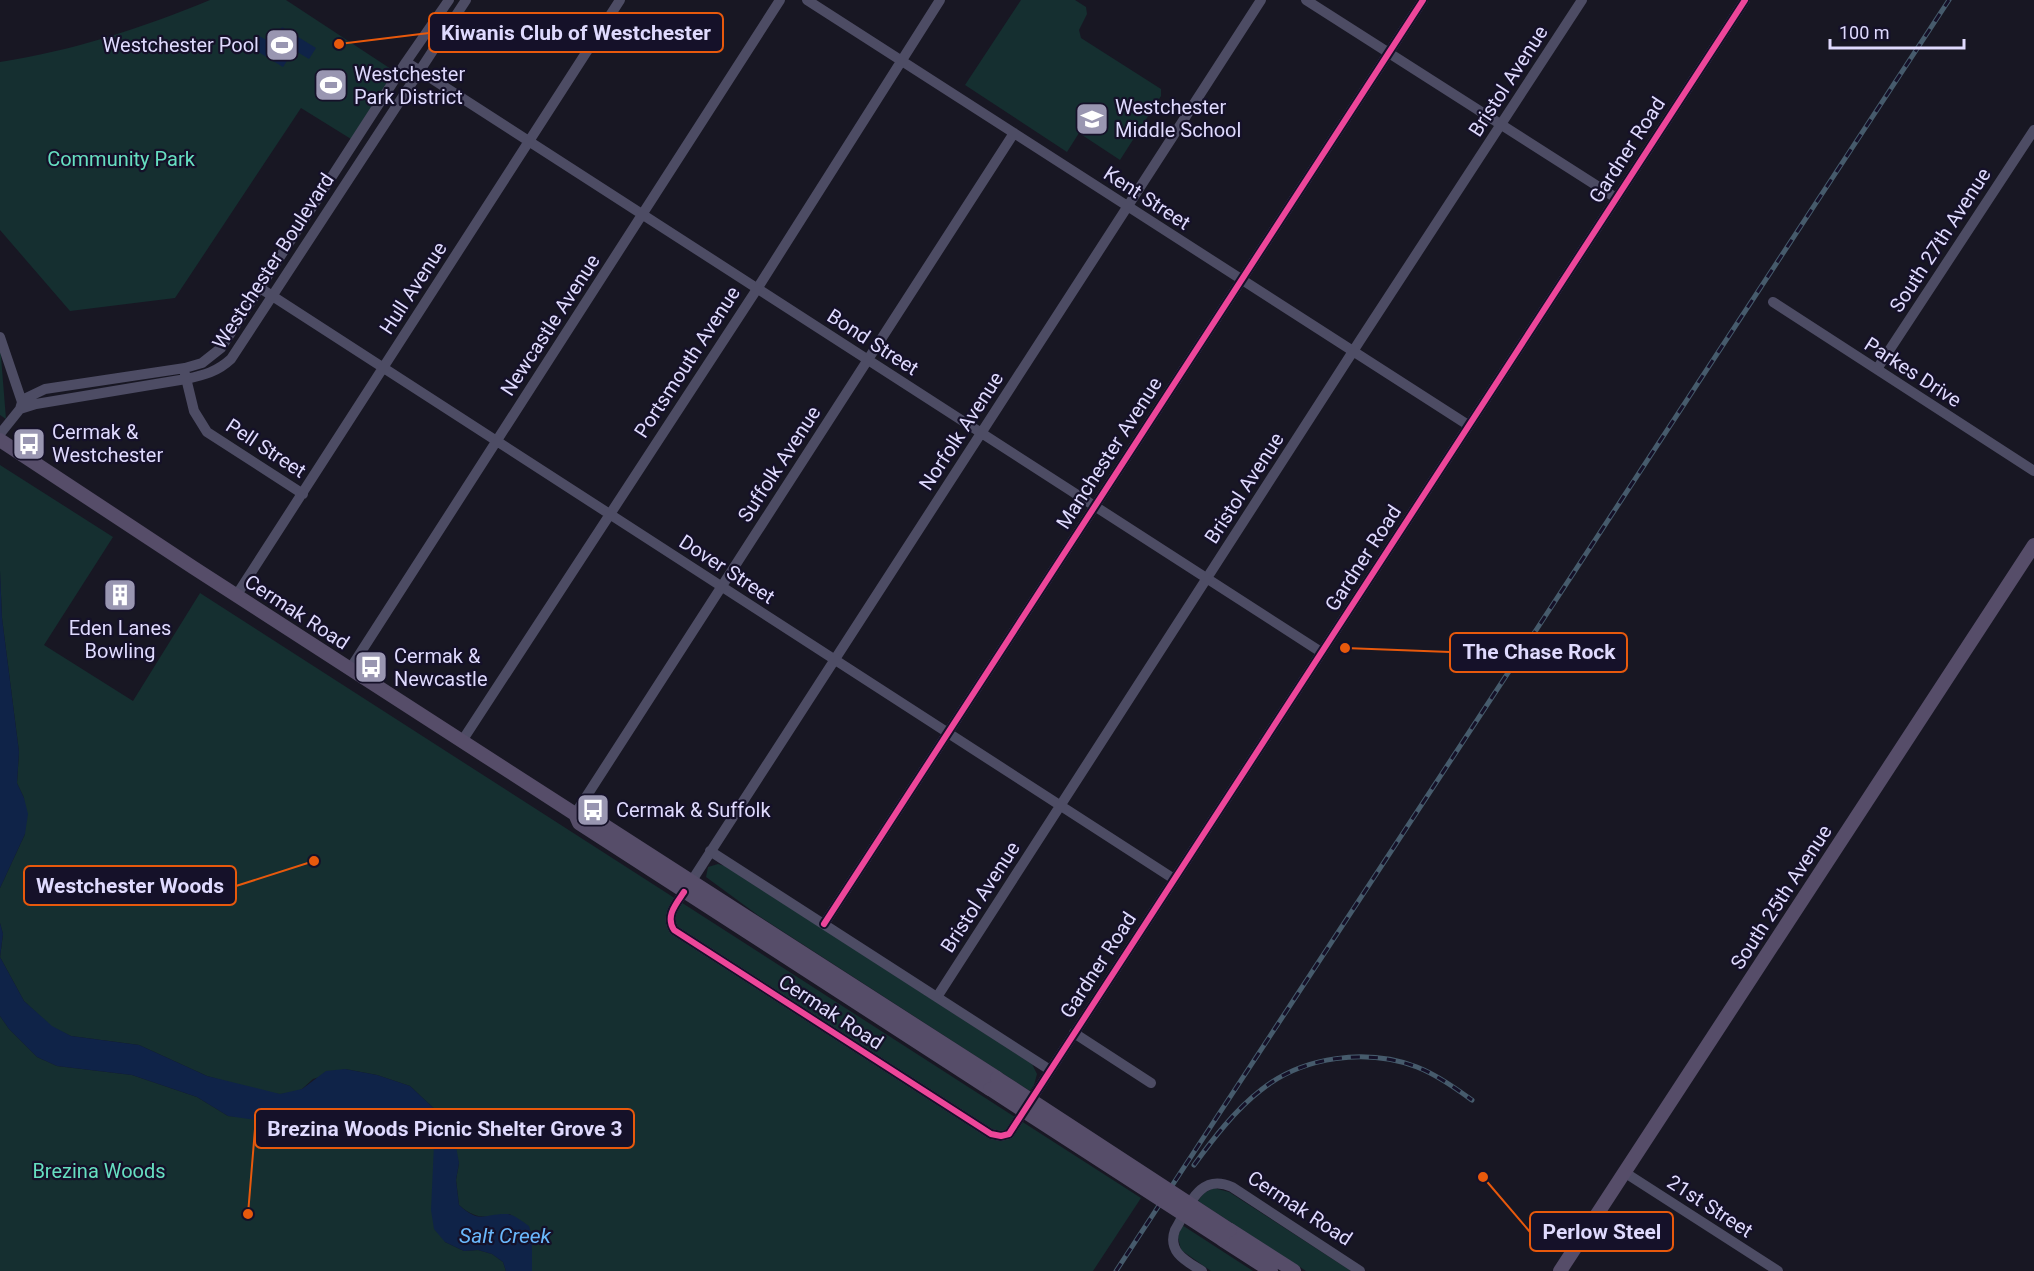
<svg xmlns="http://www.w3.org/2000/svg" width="2034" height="1271" viewBox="0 0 2034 1271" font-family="Roboto,sans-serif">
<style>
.green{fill:#152f30}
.water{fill:#0f2348}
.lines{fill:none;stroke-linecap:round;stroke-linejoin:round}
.minor{stroke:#4d4c64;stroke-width:10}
.major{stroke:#564d69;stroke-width:14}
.rail-casing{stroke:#465b6c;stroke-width:5}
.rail{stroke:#151129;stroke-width:3;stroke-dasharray:9;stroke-linecap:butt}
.major-bridge{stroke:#564d69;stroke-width:14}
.cycleway-casing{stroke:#151129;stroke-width:10}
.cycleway{stroke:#ed469a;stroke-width:6}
.labels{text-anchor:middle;stroke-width:4.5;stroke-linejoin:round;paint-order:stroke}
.poi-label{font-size:20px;fill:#dfdafe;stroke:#151129;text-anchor:start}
.street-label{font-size:20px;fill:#dfdafe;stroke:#151129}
.park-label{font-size:20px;fill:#66dfc1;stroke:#151129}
.water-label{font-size:21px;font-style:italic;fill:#6ab8fc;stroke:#151129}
.leader{fill:none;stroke:#e8590c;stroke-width:2}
.callout-dot{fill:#e8590c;stroke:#151129;stroke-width:2}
.callout{fill:#151129;stroke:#e8590c;stroke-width:2}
.callout-label{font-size:21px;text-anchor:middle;font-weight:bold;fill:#dfdafe}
</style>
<rect width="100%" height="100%" fill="#181723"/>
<path class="green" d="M210 0H286L394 71 393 73 351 139 301 108 175 298 70 311 0 230V62C72 51 142 28 210 0Z
M1021 0H1075L1086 7 1087 14 1079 30 1081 38 1161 89V96L1120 160 1079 133 1067 152 965 85Z
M0 344 6 419 0 415Z
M0 465 113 537 44 645 133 701 200 593 1141 1198 1093 1271H532V1237L510 1214C488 1217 477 1221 459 1205L456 1180 459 1163 444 1118 410 1086 377 1075 345 1069 313 1079 302 1089 293 1093 280 1094 269 1093 207 1076 139 1045 71 1036 52 1027 24 1001 0 957 3 934 0 923V888L25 834 24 798 17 783 19 752 2 618 0 571Z
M718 864 725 866 1032 1064 1037 1074 1034 1085 1030 1091 759 916 706 877 708 867Z
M0 1016 9 1029 37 1057 57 1066 132 1075 197 1097 228 1116 300 1120 323 1112 365 1108 408 1117 429 1131 434 1145V1172L445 1242 464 1251 478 1250 492 1254 503 1262 506 1271H0Z
M1214 1188 1229 1192 1351 1271H1306L1198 1201 1204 1193Z
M1182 1225 1253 1271H1211L1181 1250 1178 1237Z"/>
<path class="water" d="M282 27 316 48 309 59 294 50 283 67 252 48 259 36 272 43Z
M0 571 2 618 19 752 17 783 24 798 28 814 25 834 0 888Z
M0 923 3 934 0 957 24 1001 52 1026 71 1036 139 1045 207 1076 280 1094 302 1089 326 1071 345 1069 377 1075 410 1086 444 1118 455 1141 459 1163 456 1180 459 1205C481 1225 484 1213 508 1214 515 1215 523 1222 529 1226L532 1237V1271H506L503 1262 492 1254 478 1250 464 1251 445 1242 434 1229 431 1210 434 1145 429 1131 408 1117 365 1108 323 1112 300 1120 277 1123 228 1116 197 1097 132 1075 57 1066 37 1057 9 1029 0 1016Z"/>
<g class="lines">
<path class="minor" d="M807 0 1468 425
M1306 0 1616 198
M406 62 1321 652
M260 288 1174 879
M1773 302 2034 471
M0 337 22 402 20 409 0 434
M1877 369 2034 130
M185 374 194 411 207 432 303 494
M22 400 45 389 185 368 202 363 221 348 406 62 449 0
M20 409 36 404 186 379C204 375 217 372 231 359L466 0
M236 596 620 0
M350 669 780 0
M462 741 757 289 940 0
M575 814 1014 133
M710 851 1050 1070
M691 882 1261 0
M684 892C676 904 665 916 674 930L991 1134 1001 1136 1009 1134 1745 0
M824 924 1423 0
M937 997 1359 342 1582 0
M1074 1033 1151 1083
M1624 1172 1778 1271
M1202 1271C1186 1261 1167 1252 1175 1230 1189 1207 1199 1172 1232 1187L1360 1271"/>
<path class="major" d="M0 440 194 568 575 814 579 823 990 1089
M575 814 585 813 997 1078
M1230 1230 1294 1271
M1223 1240 1271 1271
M1560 1271 2034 545"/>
<g class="rail-casing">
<path id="rail" d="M1194 1165C1213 1139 1235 1110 1261 1090 1303 1056 1367 1048 1417 1067 1437 1075 1455 1088 1472 1100
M1116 1271 1949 0"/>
</g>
<use href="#rail" class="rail"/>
<path class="major-bridge" d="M997 1078 1230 1230
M990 1089 1223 1240"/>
<g class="cycleway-casing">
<path id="cycleway" d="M684 892C676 904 665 916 674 930L991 1134 1001 1136 1009 1134 1745 0
M824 924 1423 0"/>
</g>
<use href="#cycleway" class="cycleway"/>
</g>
<defs>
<g id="stadium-square" transform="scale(1.725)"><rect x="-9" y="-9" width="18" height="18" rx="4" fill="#9996b1" stroke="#151129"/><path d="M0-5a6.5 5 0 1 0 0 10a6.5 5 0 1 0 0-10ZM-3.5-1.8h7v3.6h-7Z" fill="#fff"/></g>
<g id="school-square" transform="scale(1.725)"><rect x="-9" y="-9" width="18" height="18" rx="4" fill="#9996b1" stroke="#151129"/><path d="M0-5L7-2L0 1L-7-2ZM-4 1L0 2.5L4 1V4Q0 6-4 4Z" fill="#fff"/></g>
<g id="bus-square" transform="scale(1.725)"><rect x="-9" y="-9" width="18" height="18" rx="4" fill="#9996b1" stroke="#151129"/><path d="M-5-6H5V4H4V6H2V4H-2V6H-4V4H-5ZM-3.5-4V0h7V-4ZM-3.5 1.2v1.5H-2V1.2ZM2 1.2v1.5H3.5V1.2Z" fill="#fff"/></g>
<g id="building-square" transform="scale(1.725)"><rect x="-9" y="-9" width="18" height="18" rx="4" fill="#9996b1" stroke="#151129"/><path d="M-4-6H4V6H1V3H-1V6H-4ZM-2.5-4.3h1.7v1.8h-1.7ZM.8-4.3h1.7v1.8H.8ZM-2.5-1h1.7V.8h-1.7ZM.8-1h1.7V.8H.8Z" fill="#fff"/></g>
</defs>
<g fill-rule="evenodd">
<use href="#stadium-square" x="282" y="45"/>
<use href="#stadium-square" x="331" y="85"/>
<use href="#school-square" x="1092" y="119"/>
<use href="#bus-square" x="29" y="444"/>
<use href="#building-square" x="120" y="595"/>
<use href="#bus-square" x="371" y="667"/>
<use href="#bus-square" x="593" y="810"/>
</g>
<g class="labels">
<g class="poi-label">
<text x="259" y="52" text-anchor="end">Westchester Pool</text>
<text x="354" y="81">Westchester<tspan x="354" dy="23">Park District</tspan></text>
<text x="1115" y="114">Westchester<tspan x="1115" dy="23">Middle School</tspan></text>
<text x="52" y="439">Cermak &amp;<tspan x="52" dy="23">Westchester</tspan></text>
<text x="120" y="635" text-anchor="middle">Eden Lanes<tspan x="120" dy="23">Bowling</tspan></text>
<text x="394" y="663">Cermak &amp;<tspan x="394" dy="23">Newcastle</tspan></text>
<text x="616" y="817">Cermak &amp; Suffolk</text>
</g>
<g class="street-label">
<text transform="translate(1508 81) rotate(-57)" y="7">Bristol Avenue</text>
<text transform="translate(1627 150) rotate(-57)" y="7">Gardner Road</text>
<text transform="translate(1147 198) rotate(33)" y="7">Kent Street</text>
<text transform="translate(1940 240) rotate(-57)" y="7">South 27th Avenue</text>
<text transform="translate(273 261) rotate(-57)" y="7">Westchester Boulevard</text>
<text transform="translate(413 288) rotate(-57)" y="7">Hull Avenue</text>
<text transform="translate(550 325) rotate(-57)" y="7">Newcastle Avenue</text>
<text transform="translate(873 342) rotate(33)" y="7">Bond Street</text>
<text transform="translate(687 362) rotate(-57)" y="7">Portsmouth Avenue</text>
<text transform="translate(1913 372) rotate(33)" y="7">Parkes Drive</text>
<text transform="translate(961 431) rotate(-57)" y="7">Norfolk Avenue</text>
<text transform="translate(266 448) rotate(33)" y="7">Pell Street</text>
<text transform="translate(1109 453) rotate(-57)" y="7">Manchester Avenue</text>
<text transform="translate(779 464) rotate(-57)" y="7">Suffolk Avenue</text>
<text transform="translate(1244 488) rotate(-57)" y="7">Bristol Avenue</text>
<text transform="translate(1363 558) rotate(-57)" y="7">Gardner Road</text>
<text transform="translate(727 569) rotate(33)" y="7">Dover Street</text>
<text transform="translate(297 612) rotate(33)" y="7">Cermak Road</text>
<text transform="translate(980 897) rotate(-57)" y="7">Bristol Avenue</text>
<text transform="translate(1781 897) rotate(-57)" y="7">South 25th Avenue</text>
<text transform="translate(1098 965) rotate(-57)" y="7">Gardner Road</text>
<text transform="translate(831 1012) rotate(33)" y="7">Cermak Road</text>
<text transform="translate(1710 1206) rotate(33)" y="7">21st Street</text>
<text transform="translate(1300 1208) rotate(33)" y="7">Cermak Road</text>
</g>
<g class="park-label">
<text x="121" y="166">Community Park</text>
<text x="99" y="1178">Brezina Woods</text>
</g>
<g class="water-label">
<text x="505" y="1243">Salt Creek</text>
</g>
</g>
<path class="leader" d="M339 44L429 33M1345 648L1450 652M314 861L236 886M248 1214L255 1129M1483 1177L1530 1232"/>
<g class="callout-dot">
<circle cx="339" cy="44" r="6"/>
<circle cx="1345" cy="648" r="6"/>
<circle cx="314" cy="861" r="6"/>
<circle cx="248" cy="1214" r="6"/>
<circle cx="1483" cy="1177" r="6"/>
</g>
<g class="callout">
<rect x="429" y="13" width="294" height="39" rx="6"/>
<rect x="1450" y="633" width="177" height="39" rx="6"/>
<rect x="24" y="866" width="212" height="39" rx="6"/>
<rect x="255" y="1109" width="379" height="39" rx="6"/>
<rect x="1530" y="1212" width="143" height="39" rx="6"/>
</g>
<g class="callout-label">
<text x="576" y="40">Kiwanis Club of Westchester</text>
<text x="1539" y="659">The Chase Rock</text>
<text x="130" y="893">Westchester Woods</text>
<text x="445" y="1136">Brezina Woods Picnic Shelter Grove 3</text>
<text x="1602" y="1239">Perlow Steel</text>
</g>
<path d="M1830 39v9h134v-9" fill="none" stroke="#dfdafe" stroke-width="3"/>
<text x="1839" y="39" font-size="18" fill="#dfdafe" stroke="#151129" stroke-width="4.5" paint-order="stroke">100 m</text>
</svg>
